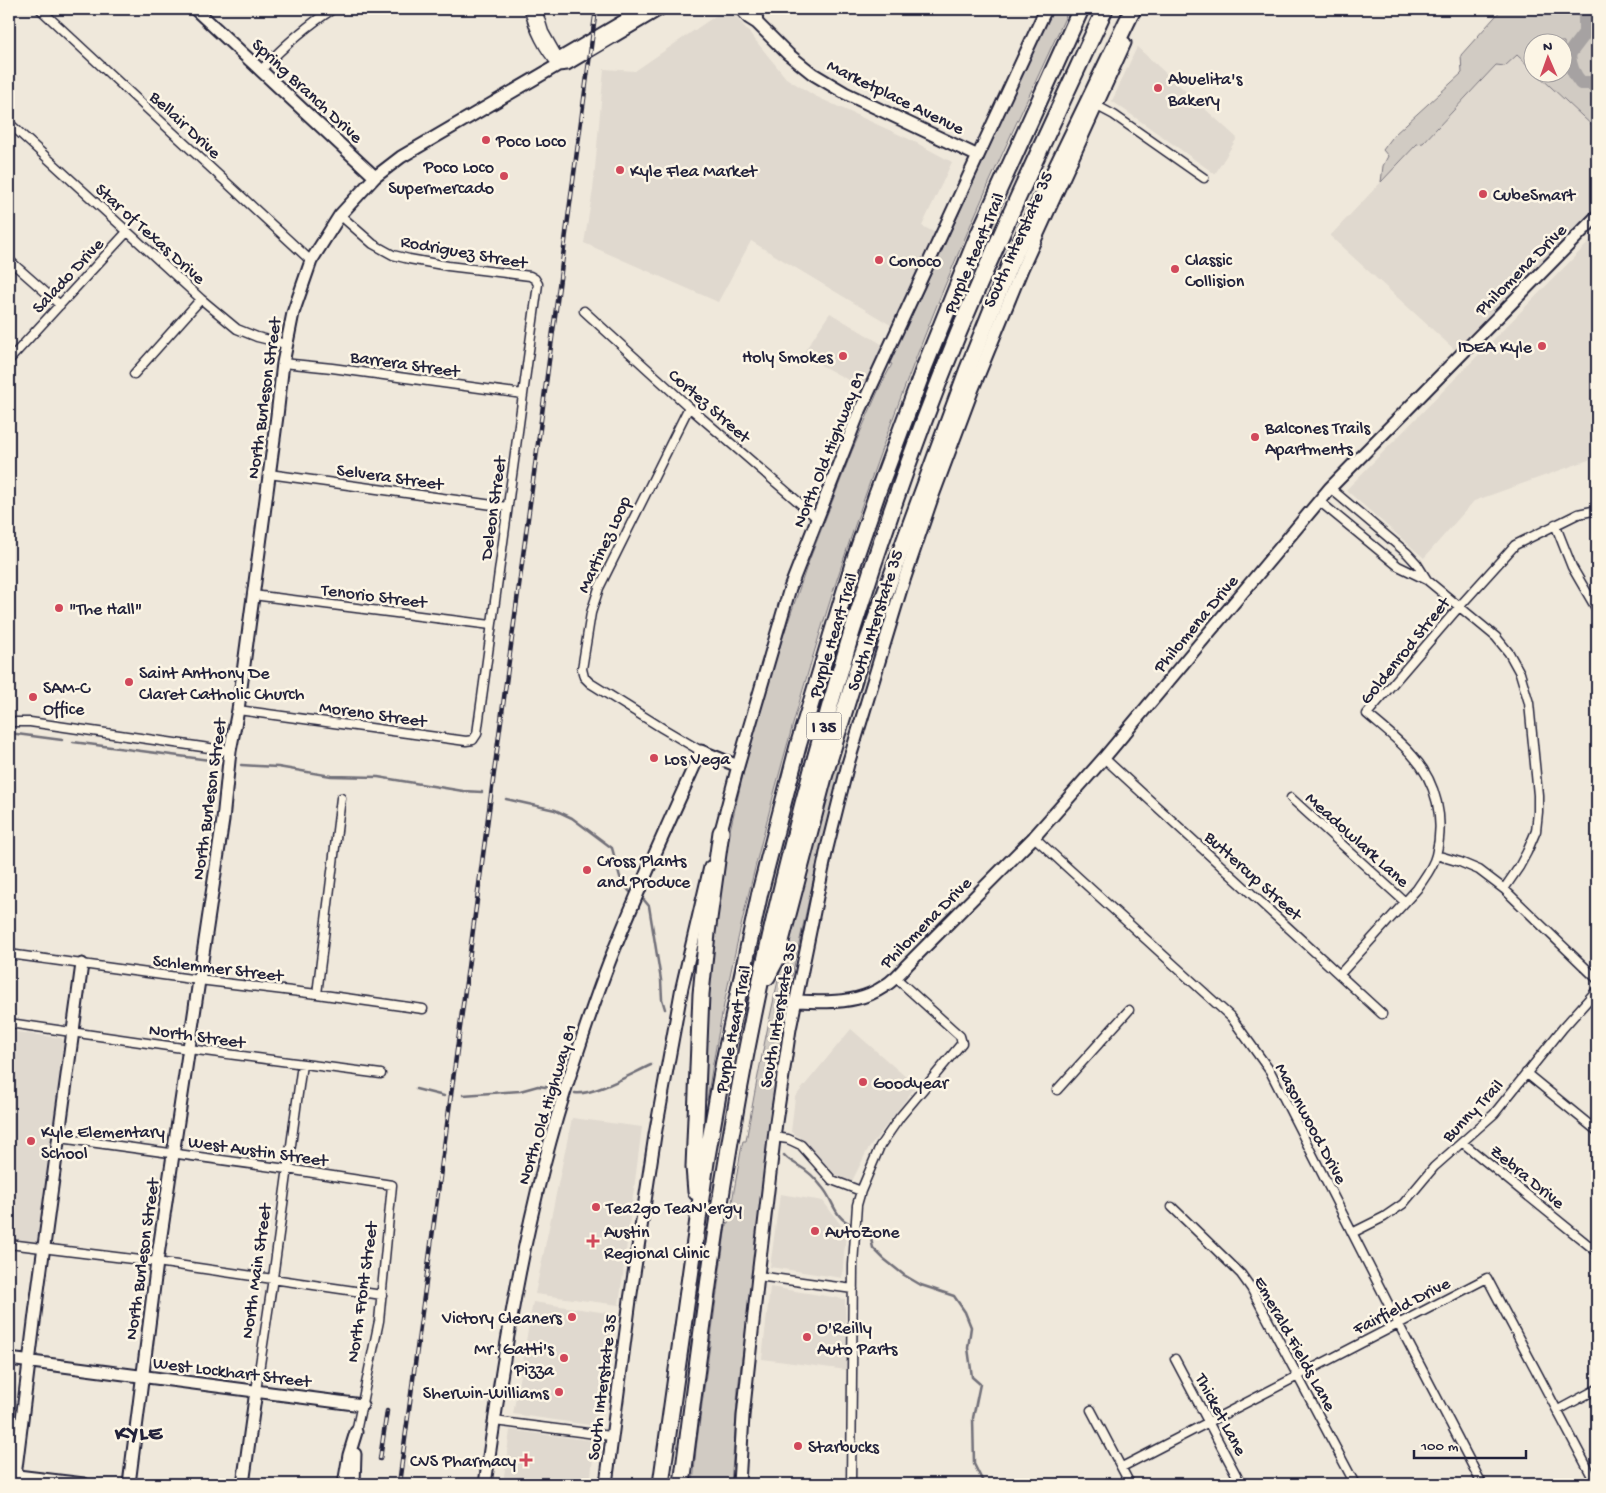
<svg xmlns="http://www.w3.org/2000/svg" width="1606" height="1493" viewBox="0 0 1606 1493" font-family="'Gochi Hand',sans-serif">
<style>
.built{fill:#e0d9cf}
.green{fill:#d1cbc3;stroke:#7a767f}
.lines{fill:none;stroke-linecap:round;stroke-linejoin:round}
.stream{stroke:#716f79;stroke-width:2.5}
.river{stroke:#a6a2a2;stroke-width:14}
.street-casing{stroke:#22223b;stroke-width:11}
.secondary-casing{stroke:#22223b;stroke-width:15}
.highway-casing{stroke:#22223b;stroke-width:19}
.street{stroke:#fcf5e5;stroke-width:8}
.secondary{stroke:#fcf5e5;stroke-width:11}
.highway{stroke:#fcf5e5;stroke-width:15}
.rail-casing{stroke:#22223b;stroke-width:4.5}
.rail{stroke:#fcf5e5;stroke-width:2.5;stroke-dasharray:8;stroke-linecap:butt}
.poi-dot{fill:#d1495b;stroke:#fcf5e5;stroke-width:2}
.labels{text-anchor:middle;stroke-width:5;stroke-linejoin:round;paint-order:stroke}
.shield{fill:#fcf5e5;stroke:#63616e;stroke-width:1}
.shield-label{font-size:16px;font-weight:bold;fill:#22223b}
.poi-label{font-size:18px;fill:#22223b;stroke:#fcf5e5;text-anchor:start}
.street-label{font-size:18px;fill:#22223b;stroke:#fcf5e5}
.district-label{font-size:22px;font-weight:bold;letter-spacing:1px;fill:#22223b;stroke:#fcf5e5}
</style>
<rect width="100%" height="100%" fill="#efe8db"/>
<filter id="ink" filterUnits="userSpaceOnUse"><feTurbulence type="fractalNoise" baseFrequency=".02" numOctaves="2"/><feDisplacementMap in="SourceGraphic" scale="10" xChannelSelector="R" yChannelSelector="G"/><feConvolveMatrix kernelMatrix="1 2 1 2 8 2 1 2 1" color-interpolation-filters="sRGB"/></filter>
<g filter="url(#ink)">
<path class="built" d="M727 10 735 15 786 78 815 96 911 140 952 162 922 226 936 233 894 327 751 241 718 302 584 243 593 190 604 69 635 71 721 12Z
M1137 47 1237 138 1215 174 1112 101Z
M1517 55 1533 70 1534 72 1536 73 1597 130V207L1455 350 1330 236 1417 144 1423 143 1496 65 1505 66Z
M1597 234V457L1474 501 1424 558 1346 490Z
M830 313 885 346 865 389 802 355Z
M851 1029 916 1086 867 1151 851 1183 834 1175 799 1137 791 1132 795 1097Z
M9 1031 61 1038 66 1042 40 1245 9 1241Z
M572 1118 642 1127 619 1305 535 1294Z
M780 1194 823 1201 846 1232 842 1278 770 1267Z
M770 1287 845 1299 847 1370 762 1359Z
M533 1302 614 1314 597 1426 513 1414Z
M510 1430 595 1441 590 1484H503Z"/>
<path class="green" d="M1052 9H1069C1025 105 979 201 939 300 869 472 811 648 765 828 742 918 721 1008 707 1100L701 1099 704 1005 722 864 750 745 765 690 807 566 852 451 879 389 892 364 889 363 941 253Z
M1502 9H1597V130L1536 73 1564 72V42H1534L1533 70 1517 55 1505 66 1496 65 1423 143 1417 144 1381 182 1383 166 1388 156 1383 150 1395 134 1462 73 1461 55Z
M930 484 850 740 817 863 791 980 738 1389 731 1484H693L696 1449 726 1225H728L742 1145 743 1141H746C768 1013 798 887 836 762H843L899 575Z"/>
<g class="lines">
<path class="stream" d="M9 733 62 740
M73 742 217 761
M241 765 278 767 331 776 378 777 463 791 482 792
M506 799 555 810 572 818 612 848 620 877 629 891 633 894
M644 900 649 906 661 980 662 999 665 1009
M416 1089 444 1096
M575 1093C593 1096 633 1073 651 1065
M463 1095 520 1091 538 1086 560 1089
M784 1155C788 1160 793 1162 799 1166 808 1171 816 1179 822 1187 834 1200 833 1218 853 1225
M858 1227 870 1234 873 1248 884 1259 904 1275 921 1285 954 1296 965 1312 971 1327 968 1348 972 1377 980 1384 973 1418 974 1464 984 1484"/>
<path class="river" d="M1585 9V33L1569 54C1570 66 1573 74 1581 83H1592L1597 89"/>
<g class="street-casing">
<path id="street" d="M40 9 311 261
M529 9C533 28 544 51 558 65
M537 9 544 32 557 55 558 63
M261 70C284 46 306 26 333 9
M1097 106 1114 115 1204 178
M9 123 201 299 237 329 257 337 286 344
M9 260 60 305
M584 311 689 407 818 519
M9 360 127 232
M283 363 332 368 523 394
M134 374 201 299
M689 407 599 588 591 613 582 669 584 677 590 683 662 728 701 751
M269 474 507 507
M1330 488 1407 553 1417 564 1427 580
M1319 501 1398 566 1427 580 1496 637 1509 653 1520 673 1529 703 1538 795V812L1536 831 1527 852 1519 867 1504 889
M1555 524 1572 567 1597 610
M253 595 491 625
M238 710 466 741 473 740 477 734 538 284 535 279 530 276 448 266 409 259 393 255 373 244 340 215
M9 722H30L230 751
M1104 758 1382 1014
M1291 798 1405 902
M1034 837 1231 1017 1270 1071 1398 1323 1482 1484
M1436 855 1460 862 1479 870 1504 889 1597 979
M9 954 199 980 317 994 423 1009
M1340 974 1417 889C1424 878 1433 868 1436 855 1445 820 1437 782 1412 755 1399 740 1382 727 1367 714L1459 607 1515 545 1578 514 1597 510
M317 994 341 798
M9 1023 189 1049 381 1074
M1526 1073 1597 1131
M1057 1090 1129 1010
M774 1137 788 1139 801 1145 832 1180 861 1191
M60 1138 287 1169 392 1185 379 1321 356 1432
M1463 1143 1597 1252
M1172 1207 1241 1274 1251 1288 1355 1484
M1352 1233 1384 1217 1403 1204 1434 1167 1494 1114 1563 1028 1597 990
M9 1244 157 1262 382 1295
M758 1276 853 1289
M1175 1359 1241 1484
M256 1391 273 1278 302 1064
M1091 1410 1130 1484
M1558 1410 1597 1389
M494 1421 611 1436
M1122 1467 1487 1278 1596 1484
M851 1484 853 1265 857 1205 861 1191 880 1146 900 1117 962 1043 960 1036 896 978"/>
</g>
<g class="secondary-casing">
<path id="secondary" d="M195 9 375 177
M741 9 749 18 757 23 788 54 813 74 845 93 978 156
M752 9 756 14 757 23
M558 65 562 57 644 9
M719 838 738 766 790 588 858 415 1046 9
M795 1001C841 1003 876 1004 907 965L1034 837 1104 758 1330 488 1597 216
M9 1359 362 1405
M9 1475 84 1484
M14 1484 37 1298 82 964
M129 1484 157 1262 223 820 230 751 238 710 277 416 283 363 293 313 311 261 340 215 375 177 401 157 558 65 567 64 660 9
M243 1484 256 1391
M344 1484 349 1455 356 1432
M354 1484 355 1454
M485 1484C505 1344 527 1204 572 1069 584 1032 596 996 610 960 638 889 670 820 701 751L738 766
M606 1484 630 1300 655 1135 682 987 710 867
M739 1484 743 1416 758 1276 776 1122 790 1029 827 848 848 764 901 589 932 498 972 391 1022 269 1125 43"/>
</g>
<g class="highway-casing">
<path id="highway" d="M767 977 776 960 824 777 858 667 967 371 1010 264 1133 9
M696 1192 694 1167 701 994 707 933 721 832
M661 1484 706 1162 724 1061 760 892 798 746 853 564 877 494 924 368 976 240 1081 9
M682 1484C695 1384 707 1284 723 1184 741 1072 763 960 791 850 835 675 890 501 958 334 1004 224 1055 117 1105 9"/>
</g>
<use href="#street" class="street"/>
<use href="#secondary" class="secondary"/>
<use href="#highway" class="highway"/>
<g class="rail-casing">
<path id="rail" d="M380 1459 387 1411
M399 1484 596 9"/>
</g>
<use href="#rail" class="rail"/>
</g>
</g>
<g class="poi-dot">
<circle cx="1158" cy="88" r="5"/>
<circle cx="486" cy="140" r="5"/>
<circle cx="620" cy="170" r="5"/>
<circle cx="504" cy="176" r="5"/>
<circle cx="1483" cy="194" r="5"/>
<circle cx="879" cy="260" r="5"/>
<circle cx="1175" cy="269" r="5"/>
<circle cx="1542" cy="346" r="5"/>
<circle cx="843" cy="356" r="5"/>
<circle cx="1255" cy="437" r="5"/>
<circle cx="59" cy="608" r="5"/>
<circle cx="129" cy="682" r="5"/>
<circle cx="33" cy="697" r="5"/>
<circle cx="654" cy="758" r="5"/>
<circle cx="587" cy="870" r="5"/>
<circle cx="863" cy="1082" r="5"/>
<circle cx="31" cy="1141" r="5"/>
<circle cx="596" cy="1207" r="5"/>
<circle cx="815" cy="1231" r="5"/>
<path d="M590.5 1233.5h5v5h5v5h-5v5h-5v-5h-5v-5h5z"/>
<circle cx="572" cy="1317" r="5"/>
<circle cx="807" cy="1337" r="5"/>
<circle cx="564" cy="1358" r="5"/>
<circle cx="559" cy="1392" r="5"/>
<circle cx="798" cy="1446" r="5"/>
<path d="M523.5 1452.5h5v5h5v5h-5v5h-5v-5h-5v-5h5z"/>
</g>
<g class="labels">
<rect class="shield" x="806.5" y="712.5" width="35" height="27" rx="4"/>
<g class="shield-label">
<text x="824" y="732">I 35</text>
</g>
<g class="poi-label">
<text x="1168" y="84">Abuelita's<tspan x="1168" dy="21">Bakery</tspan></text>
<text x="496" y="146">Poco Loco</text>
<text x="494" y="172" text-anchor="end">Poco Loco<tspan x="494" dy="21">Supermercado</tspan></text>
<text x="630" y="176">Kyle Flea Market</text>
<text x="1493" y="200">CubeSmart</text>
<text x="1185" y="265">Classic<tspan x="1185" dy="21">Collision</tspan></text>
<text x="889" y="266">Conoco</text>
<text x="1532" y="352" text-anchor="end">IDEA Kyle</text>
<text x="833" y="362" text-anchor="end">Holy Smokes</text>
<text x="1265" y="433">Balcones Trails<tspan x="1265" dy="21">Apartments</tspan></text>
<text x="69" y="614">"The Hall"</text>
<text x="139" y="678">Saint Anthony De<tspan x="139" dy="21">Claret Catholic Church</tspan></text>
<text x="43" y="693">SAM-C<tspan x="43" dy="21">Office</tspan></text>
<text x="664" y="764">Los Vega</text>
<text x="597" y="866">Cross Plants<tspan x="597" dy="21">and Produce</tspan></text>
<text x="873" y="1088">Goodyear</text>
<text x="41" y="1137">Kyle Elementary<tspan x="41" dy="21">School</tspan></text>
<text x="606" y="1213">Tea2go TeaN'ergy</text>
<text x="604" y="1237">Austin<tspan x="604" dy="21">Regional Clinic</tspan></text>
<text x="825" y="1237">AutoZone</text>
<text x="562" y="1323" text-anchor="end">Victory Cleaners</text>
<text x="817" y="1333">O'Reilly<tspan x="817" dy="21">Auto Parts</tspan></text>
<text x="554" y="1354" text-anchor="end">Mr. Gatti's<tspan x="554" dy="21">Pizza</tspan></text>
<text x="549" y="1398" text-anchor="end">Sherwin-Williams</text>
<text x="808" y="1452">Starbucks</text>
<text x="516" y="1466" text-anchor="end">CVS Pharmacy</text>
</g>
<g class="street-label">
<text transform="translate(308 90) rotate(43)" y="6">Spring Branch Drive</text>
<text transform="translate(896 96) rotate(26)" y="6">Marketplace Avenue</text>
<text transform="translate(186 124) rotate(43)" y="6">Bellair Drive</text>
<text transform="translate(151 233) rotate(42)" y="6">Star of Texas Drive</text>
<text transform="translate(1017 239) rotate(-66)" y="6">South Interstate 35</text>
<text transform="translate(464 251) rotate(10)" y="6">Rodriguez Street</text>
<text transform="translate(973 253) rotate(-67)" y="6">Purple Heart Trail</text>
<text transform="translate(1520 269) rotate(-45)" y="6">Philomena Drive</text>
<text transform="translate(67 275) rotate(-47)" y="6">Salado Drive</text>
<text transform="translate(405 363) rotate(8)" y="6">Barrera Street</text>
<text transform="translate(263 398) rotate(-82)" y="6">North Burleson Street</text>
<text transform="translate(710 405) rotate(41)" y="6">Cortez Street</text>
<text transform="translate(828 449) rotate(-68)" y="6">North Old Highway 81</text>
<text transform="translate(390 476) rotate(8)" y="6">Selvera Street</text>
<text transform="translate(492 508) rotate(-82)" y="6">Deleon Street</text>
<text transform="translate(603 544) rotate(-65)" y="6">Martinez Loop</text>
<text transform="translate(374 595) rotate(7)" y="6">Tenorio Street</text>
<text transform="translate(874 620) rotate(-72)" y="6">South Interstate 35</text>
<text transform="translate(1195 623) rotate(-50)" y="6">Philomena Drive</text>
<text transform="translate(832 635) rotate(-73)" y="6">Purple Heart Trail</text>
<text transform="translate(1404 650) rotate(-51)" y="6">Goldenrod Street</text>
<text transform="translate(373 713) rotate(8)" y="6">Moreno Street</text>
<text transform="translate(208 799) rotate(-82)" y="6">North Burleson Street</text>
<text transform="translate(1358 839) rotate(42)" y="6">Meadowlark Lane</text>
<text transform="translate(1254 875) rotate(42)" y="6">Buttercup Street</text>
<text transform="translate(925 922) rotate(-45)" y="6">Philomena Drive</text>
<text transform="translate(218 967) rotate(7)" y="6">Schlemmer Street</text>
<text transform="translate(777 1015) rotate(-80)" y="6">South Interstate 35</text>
<text transform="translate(732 1029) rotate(-79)" y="6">Purple Heart Trail</text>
<text transform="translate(197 1035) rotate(8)" y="6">North Street</text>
<text transform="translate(546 1104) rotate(-73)" y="6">North Old Highway 81</text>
<text transform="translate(1472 1110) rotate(-46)" y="6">Bunny Trail</text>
<text transform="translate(1312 1123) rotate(62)" y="6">Masonwood Drive</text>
<text transform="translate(258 1150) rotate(8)" y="6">West Austin Street</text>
<text transform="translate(1528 1176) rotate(39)" y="6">Zebra Drive</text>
<text transform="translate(141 1259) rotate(-82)" y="6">North Burleson Street</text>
<text transform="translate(255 1271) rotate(-82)" y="6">North Main Street</text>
<text transform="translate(361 1292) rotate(-82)" y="6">North Front Street</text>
<text transform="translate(1401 1305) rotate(-27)" y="6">Fairfield Drive</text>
<text transform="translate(1296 1343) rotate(61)" y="6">Emerald Fields Lane</text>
<text transform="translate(232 1371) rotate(7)" y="6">West Lockhart Street</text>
<text transform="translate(601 1387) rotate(-83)" y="6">South Interstate 35</text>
<text transform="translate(1222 1414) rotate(62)" y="6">Thicket Lane</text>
</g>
<g class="district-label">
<text x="139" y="1439">KYLE</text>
</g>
</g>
<rect width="1606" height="1493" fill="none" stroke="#fcf5e5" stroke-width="30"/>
<rect x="15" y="15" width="1576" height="1463" fill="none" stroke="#22223b" stroke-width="2" filter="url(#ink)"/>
<g transform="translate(1548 58) rotate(358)"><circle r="24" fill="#fcf5e5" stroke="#a5a1a1"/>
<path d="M0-4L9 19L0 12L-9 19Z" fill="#d1495b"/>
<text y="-8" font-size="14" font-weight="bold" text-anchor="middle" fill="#22223b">N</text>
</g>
<path d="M1414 1450v8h112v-8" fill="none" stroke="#22223b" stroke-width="2.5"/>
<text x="1421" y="1450" font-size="15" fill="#22223b" stroke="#fcf5e5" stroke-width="4" paint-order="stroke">100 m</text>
</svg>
